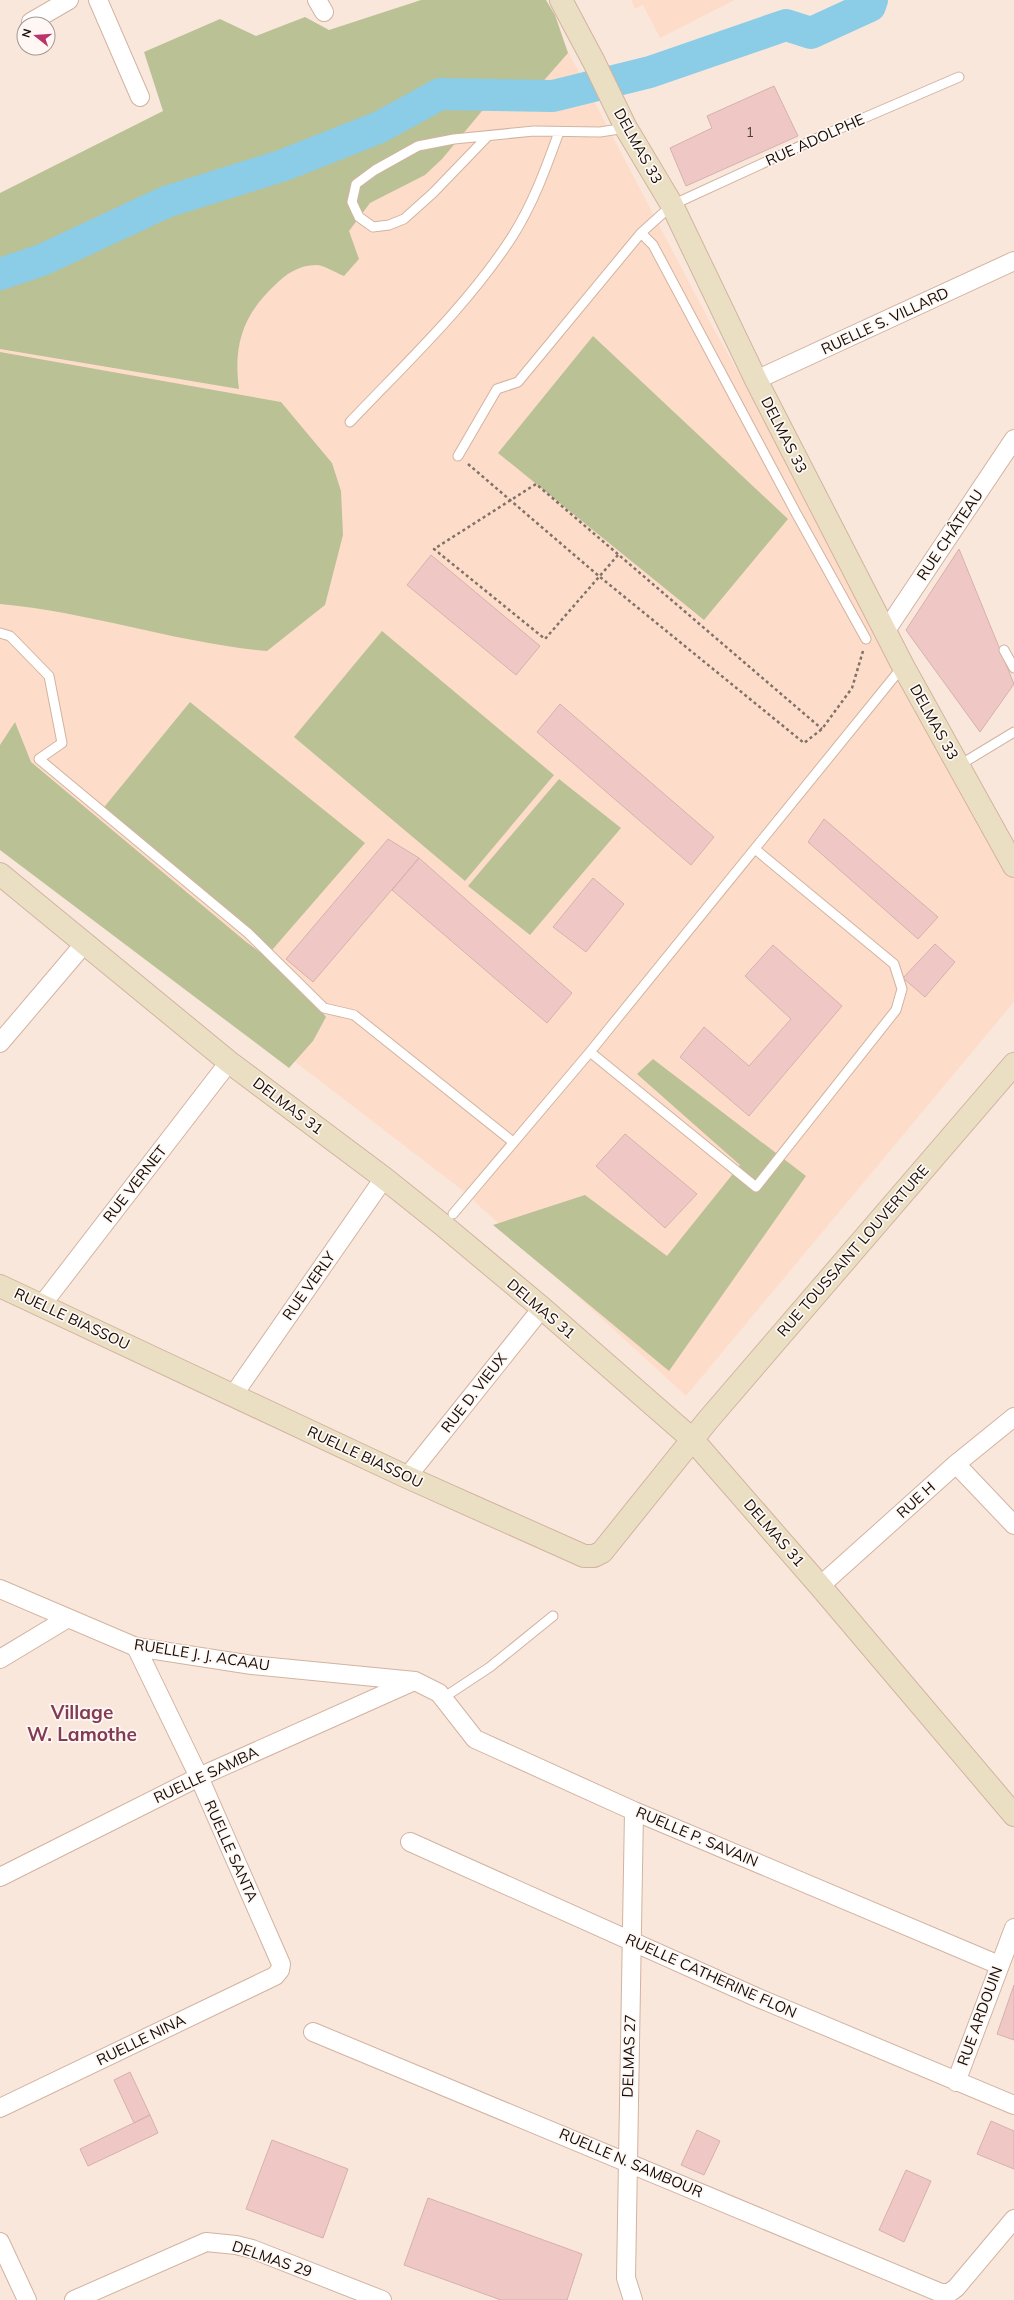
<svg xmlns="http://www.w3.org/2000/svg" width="1014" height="2300" viewBox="0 0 1014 2300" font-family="Mulish,sans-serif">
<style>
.built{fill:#fdddca}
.green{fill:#bac195}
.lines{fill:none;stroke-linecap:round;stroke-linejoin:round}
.river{stroke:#8bcce6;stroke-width:32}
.building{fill:#efc8c5;stroke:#d6b0ad}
.lane-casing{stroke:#d2b3a0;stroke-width:11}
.street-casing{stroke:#d2b3a0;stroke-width:20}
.secondary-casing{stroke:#d2b3a0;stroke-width:24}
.path{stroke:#807269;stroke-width:2.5;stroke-dasharray:3 3;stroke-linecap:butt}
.lane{stroke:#fff;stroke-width:9}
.street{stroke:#fff;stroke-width:18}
.secondary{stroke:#ebdfc3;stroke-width:22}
.labels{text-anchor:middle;stroke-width:3.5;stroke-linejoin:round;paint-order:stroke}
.number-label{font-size:13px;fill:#4c3b36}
.street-label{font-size:15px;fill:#160c06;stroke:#fef7f3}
.district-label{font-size:19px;font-weight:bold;fill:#813b53;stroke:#fef7f3}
</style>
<rect width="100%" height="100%" fill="#fae7db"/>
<path class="built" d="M541 0 710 322 1014 864V1002L686 1396 462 1190 0 835V211Z
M631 0H735L660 38 643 5 635 9Z"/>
<path class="green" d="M421 0H546L555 15 568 53 525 102 482 111 442 159 425 175 370 203 349 231 359 259 344 276C336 273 324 265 316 265 299 265 286 274 275 285 243 315 233 345 239 389L0 349V193L163 111 144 52 220 19 256 36 305 17 329 30Z
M593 336 788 519 704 620 498 453Z
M0 352 281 402 332 463 341 491 343 535 325 605 267 651C176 643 90 612 0 604Z
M382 631 554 775 465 881 294 737Z
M190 702 365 843 272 950 101 811Z
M15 722 31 762 245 941 302 984 326 1017 313 1041 289 1068 0 850V745Z
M559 779 621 828 530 935 468 886Z
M653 1059 806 1176 669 1371 493 1225 585 1195 667 1256 740 1165 637 1074Z"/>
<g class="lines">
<path class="river" d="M0 274 42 260 166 202 284 165 380 127 440 94 553 96 650 72 786 25 811 33 870 6 872 0"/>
</g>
<path class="building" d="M774 86 798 136 686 186 670 148 712 128 707 116Z
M959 549 1014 684 980 732 906 630Z
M431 555 540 646 516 675 407 585Z
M560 704 714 837 691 865 537 732Z
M824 819 938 917 918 939 808 842Z
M388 839 419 858 313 982 286 959Z
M419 858 572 993 547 1023 392 890Z
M593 878 624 904 586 952 553 927Z
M935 944 955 962 925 997 903 978Z
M773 945 842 1006 749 1116 680 1057 704 1027 749 1066 791 1019 745 976Z
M625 1134 697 1194 665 1228 596 1166Z
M1014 1985V2040L997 2034Z
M130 2072 150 2115 134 2123 114 2080Z
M150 2115 158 2133 88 2166 80 2149Z
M991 2121 1014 2131V2169L977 2154Z
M697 2130 720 2141 704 2175 681 2165Z
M272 2140 348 2169 323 2238 246 2209Z
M906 2170 931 2181 904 2242 879 2230Z
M428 2198 582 2254 567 2300H501L404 2265Z"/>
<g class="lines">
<g class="lane-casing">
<path id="lane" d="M487 137 433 193 404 219 389 225 373 227 359 217 352 202 356 184 375 170 418 146 454 139 534 131 600 132 626 128
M641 233 653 245 796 513 866 639
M350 422C406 363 468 305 512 237 533 204 546 168 559 132
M458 456 497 389 518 382 641 233 672 205 822 136 959 77
M0 633 10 636 49 676 62 743 39 759 248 933 324 1008 354 1015 513 1142
M1004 650 1014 668
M958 766 1014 732
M590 1052 756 1187 896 1010 902 989 894 964 755 849
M453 1214 590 1052 903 666
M443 1698 490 1667 553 1616"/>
</g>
<g class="street-casing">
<path id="street" d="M98 0 140 97
M317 0 324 12
M31 22 69 0
M756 380 1014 261
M885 632 1014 439
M0 1043 84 944
M41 1306 229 1062
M234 1394 384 1178
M956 1464 1014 1525
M407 1477 542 1308
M820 1586 956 1464 1014 1417
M0 1589 136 1647 252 1665 415 1681 439 1693 475 1739 634 1811 999 1965
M0 1659 68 1618
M410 1842 756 1997 1014 2105
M0 1877 199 1777 414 1681
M313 2032 941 2293H949L956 2288 1014 2219
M956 2082 1014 1928
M0 2108 275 1976 280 1970 281 1964 199 1777 136 1647
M0 2242 27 2300
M74 2300 206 2242 236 2245 252 2249 382 2300
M633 2300 626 2278 634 1811"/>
</g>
<g class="secondary-casing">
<path id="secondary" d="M561 0 594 62 626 128 672 205 756 380 903 666 1014 866
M0 874 229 1062 384 1178 444 1226 542 1308 692 1439 820 1586 1014 1815
M0 1286 407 1477 584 1556H594L602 1552 708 1420 1014 1064"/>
</g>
<path class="path" d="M468 464 600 577 804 743 822 729 852 688 863 651
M618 555 545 639 434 549 536 484 822 729"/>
<use href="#lane" class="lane"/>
<use href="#street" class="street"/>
<use href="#secondary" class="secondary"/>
</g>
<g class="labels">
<g class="number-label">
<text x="750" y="137">1</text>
</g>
<g class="street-label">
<text transform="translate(815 140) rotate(-24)" y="5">RUE ADOLPHE</text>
<text transform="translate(638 146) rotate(61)" y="5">DELMAS 33</text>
<text transform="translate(885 321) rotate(-25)" y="5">RUELLE S. VILLARD</text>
<text transform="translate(784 435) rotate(63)" y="5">DELMAS 33</text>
<text transform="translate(950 535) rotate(-56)" y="5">RUE CHÂTEAU</text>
<text transform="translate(934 722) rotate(61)" y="5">DELMAS 33</text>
<text transform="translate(288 1106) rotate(37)" y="5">DELMAS 31</text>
<text transform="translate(135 1184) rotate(-52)" y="5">RUE VERNET</text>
<text transform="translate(853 1251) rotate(-49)" y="5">RUE TOUSSAINT LOUVERTURE</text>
<text transform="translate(309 1286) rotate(-55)" y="5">RUE VERLY</text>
<text transform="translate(541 1309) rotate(40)" y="5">DELMAS 31</text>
<text transform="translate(72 1319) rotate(25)" y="5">RUELLE BIASSOU</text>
<text transform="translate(474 1393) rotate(-52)" y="5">RUE D. VIEUX</text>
<text transform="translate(365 1457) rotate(25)" y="5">RUELLE BIASSOU</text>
<text transform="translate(916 1500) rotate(-42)" y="5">RUE H</text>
<text transform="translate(774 1533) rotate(49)" y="5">DELMAS 31</text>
<text transform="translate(202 1655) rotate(9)" y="5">RUELLE J. J. ACAAU</text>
<text transform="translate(206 1775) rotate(-25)" y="5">RUELLE SAMBA</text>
<text transform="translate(697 1837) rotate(23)" y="5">RUELLE P. SAVAIN</text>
<text transform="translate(231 1851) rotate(66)" y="5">RUELLE SANTA</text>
<text transform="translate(711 1976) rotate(24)" y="5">RUELLE CATHERINE FLON</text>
<text transform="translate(980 2016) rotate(-70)" y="5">RUE ARDOUIN</text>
<text transform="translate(141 2040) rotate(-26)" y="5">RUELLE NINA</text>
<text transform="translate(629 2056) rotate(-88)" y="5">DELMAS 27</text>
<text transform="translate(631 2163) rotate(23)" y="5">RUELLE N. SAMBOUR</text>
<text transform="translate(272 2259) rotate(19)" y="5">DELMAS 29</text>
</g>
<g class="district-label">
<text x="82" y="1719">Village<tspan x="82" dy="22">W. Lamothe</tspan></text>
</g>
</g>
<g transform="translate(36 36) rotate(287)"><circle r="19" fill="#fef7f3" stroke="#a19994"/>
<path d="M0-3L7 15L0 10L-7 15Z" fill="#bc326b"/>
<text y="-6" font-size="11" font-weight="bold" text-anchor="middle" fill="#160c06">N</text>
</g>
</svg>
